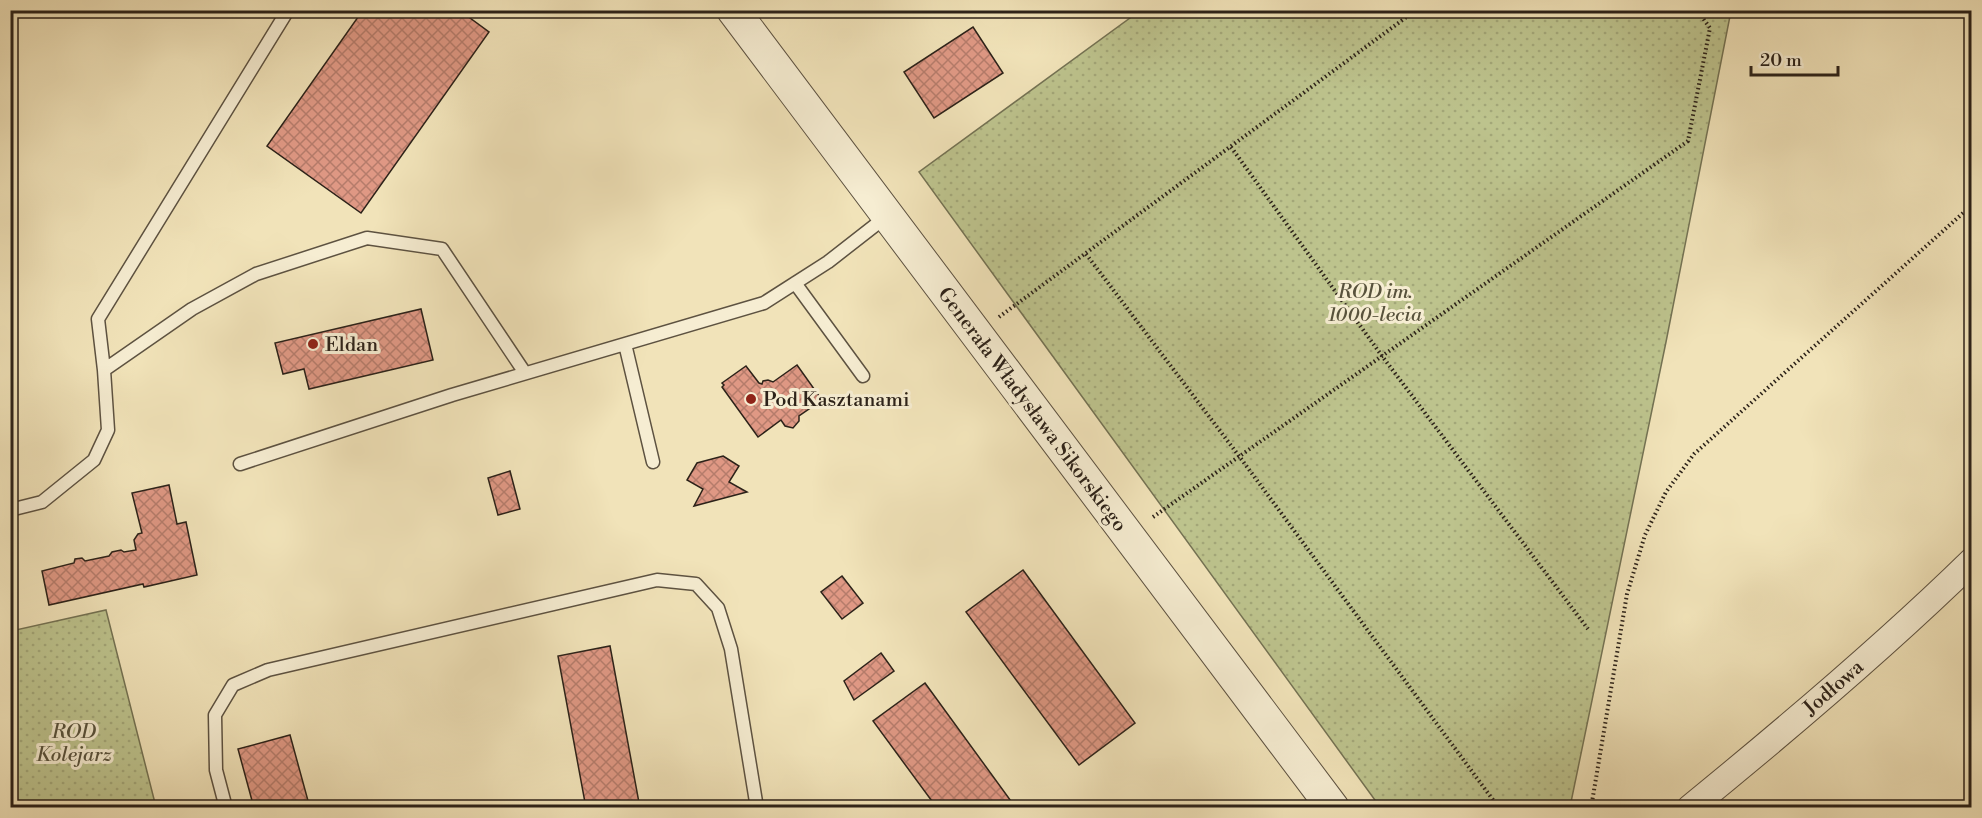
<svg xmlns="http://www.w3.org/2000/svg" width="1982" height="818" viewBox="0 0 1982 818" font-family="'Libre Bodoni',serif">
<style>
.garden{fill:url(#garden-dots);stroke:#747253;stroke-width:1.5}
.building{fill:url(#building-cross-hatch);stroke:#2c2219;stroke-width:1.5}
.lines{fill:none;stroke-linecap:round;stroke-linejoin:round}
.service-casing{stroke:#5d5241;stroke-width:15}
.minor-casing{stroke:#5d5241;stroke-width:28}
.tertiary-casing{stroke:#5d5241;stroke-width:34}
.path{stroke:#2c2219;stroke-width:4;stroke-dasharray:1.5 3;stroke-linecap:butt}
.service{stroke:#f6edd2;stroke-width:12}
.minor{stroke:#f6edd2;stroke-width:26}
.tertiary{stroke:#f6edd2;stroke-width:32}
.poi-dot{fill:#8f2418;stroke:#f6edd2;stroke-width:2}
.labels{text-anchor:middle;stroke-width:6;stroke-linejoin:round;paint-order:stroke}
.park-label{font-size:20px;font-style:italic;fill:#58523c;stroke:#f6edd2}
.poi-label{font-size:20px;fill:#2c2219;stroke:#f6edd2;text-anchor:start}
.street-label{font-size:20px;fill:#2c2219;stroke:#f6edd2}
</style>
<defs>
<pattern id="garden-dots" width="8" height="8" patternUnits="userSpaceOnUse" patternTransform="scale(1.5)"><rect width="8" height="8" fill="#bdc38d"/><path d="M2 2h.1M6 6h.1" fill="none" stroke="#a3a779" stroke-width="1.8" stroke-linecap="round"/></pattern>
<pattern id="building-cross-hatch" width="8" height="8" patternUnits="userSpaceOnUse" patternTransform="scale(1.5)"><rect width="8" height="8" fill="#df9884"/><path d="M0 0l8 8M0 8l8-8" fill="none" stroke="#b57c6b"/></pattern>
</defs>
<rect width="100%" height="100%" fill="#f1e3b9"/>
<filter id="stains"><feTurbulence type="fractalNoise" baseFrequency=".00333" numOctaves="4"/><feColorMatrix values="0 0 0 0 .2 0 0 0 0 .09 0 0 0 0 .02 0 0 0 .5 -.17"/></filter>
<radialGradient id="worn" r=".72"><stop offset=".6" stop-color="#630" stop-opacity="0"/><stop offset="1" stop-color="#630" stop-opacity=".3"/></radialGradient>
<path class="garden" d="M1141 10 1731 11 1666 342 1570 807H1380L919 172Z
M106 610 156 807H11V631Z"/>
<path class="building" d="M363 10H459L489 32 361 213 267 146Z
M973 27 1003 73 934 118 904 72Z
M421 309 433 360 309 389 304 369 283 374 275 343Z
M797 365 822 400 799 416V421L793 428 785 426 781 420 758 437 722 387 724 385 722 383 746 366 759 383 762 384 763 381 768 380 773 382Z
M723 456 739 466 729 482 747 492 694 506 703 489 687 480 697 463Z
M510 471 520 509 498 515 488 478Z
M169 485 177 524 186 522 197 575 144 587 143 584 49 605 42 571 74 563 75 559 82 558 85 561 109 556 112 552 121 550 124 552 136 550 134 540 138 534 142 533 132 493Z
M1023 570 1135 723 1079 765 966 612Z
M842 576 863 603 842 619 821 592Z
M610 646 640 808H586L558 656Z
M881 653 894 671 854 700 844 681Z
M925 683 1016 808H937L873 721Z
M290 735 310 808H254L238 749Z"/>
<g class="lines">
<g class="service-casing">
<path id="service" d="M795 283 863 376
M625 344 653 462
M104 370 192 309 256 274 367 238 442 249 525 373
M240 464 452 395 764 303 828 262 887 216
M10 510 42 502 94 460 108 430 104 370 98 319 288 10
M226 808 216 770 215 715 233 685 268 670 657 580 696 584 718 608 731 649 757 808"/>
</g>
<g class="minor-casing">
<path id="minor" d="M1690 808C1787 729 1883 648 1972 561"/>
</g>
<g class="tertiary-casing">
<path id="tertiary" d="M733 10 1333 808"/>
</g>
<path class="path" d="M1231 147 1382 356 1588 629
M1086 254 1239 456 1499 808
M999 317 1416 10
M1153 517 1688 141 1710 28 1697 10
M1591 808 1627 594 1645 535 1666 492 1694 454 1972 205"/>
<use href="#service" class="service"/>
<use href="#minor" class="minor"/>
<use href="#tertiary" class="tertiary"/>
</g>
<g class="poi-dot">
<circle cx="313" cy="344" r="6"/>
<circle cx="751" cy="399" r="6"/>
</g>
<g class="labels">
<g class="park-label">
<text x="1375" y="298">ROD im.<tspan x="1375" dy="23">1000-lecia</tspan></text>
<text x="74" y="738">ROD<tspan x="74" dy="23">Kolejarz</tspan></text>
</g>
<g class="poi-label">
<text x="325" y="351">Eldan</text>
<text x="763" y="406">Pod Kasztanami</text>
</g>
<g class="street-label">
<text transform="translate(1033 409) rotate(53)" y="7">Generała Władysława Sikorskiego</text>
<text transform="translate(1833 687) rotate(-41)" y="7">Jodłowa</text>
</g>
</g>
<rect width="1982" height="818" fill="none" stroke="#f1e3b9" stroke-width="36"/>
<rect x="12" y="12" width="1958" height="794" fill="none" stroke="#2c2219" stroke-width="3"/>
<rect x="18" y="18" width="1946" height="782" fill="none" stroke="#2c2219" stroke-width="1.5"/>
<path d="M1751 66v9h87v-9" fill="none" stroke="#2c2219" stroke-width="3"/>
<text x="1760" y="66" font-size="18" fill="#2c2219" stroke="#f6edd2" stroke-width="4.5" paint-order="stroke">20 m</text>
<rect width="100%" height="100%" filter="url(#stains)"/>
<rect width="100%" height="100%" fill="url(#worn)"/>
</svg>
